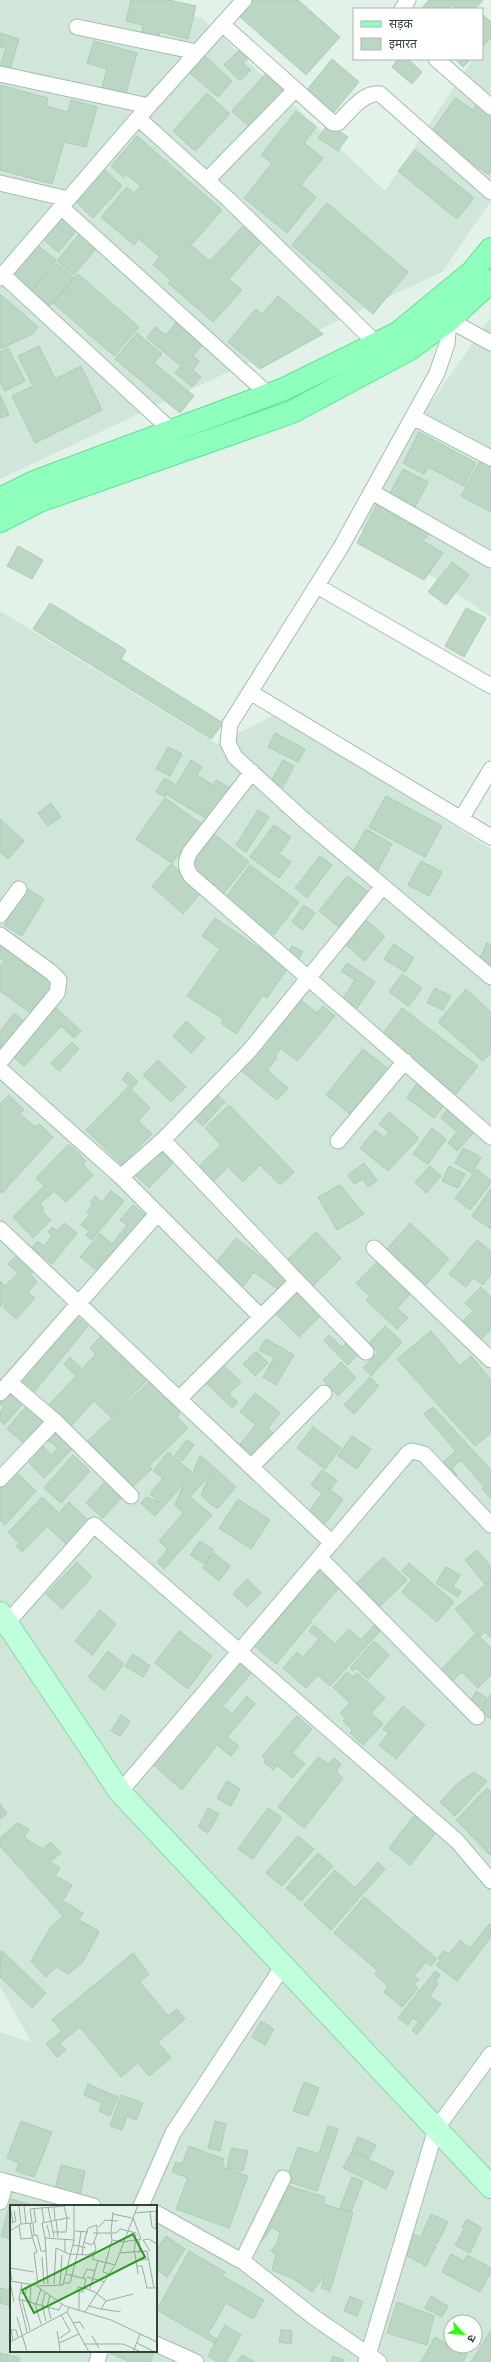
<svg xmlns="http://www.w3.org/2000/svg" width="491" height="2362" viewBox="0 0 491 2362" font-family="Overpass,'Noto Sans Devanagari',sans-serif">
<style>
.residential{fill:#d0e6d9;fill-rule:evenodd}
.building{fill:#bbd6c3;stroke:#abceb6}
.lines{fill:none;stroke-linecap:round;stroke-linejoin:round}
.street-casing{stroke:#a5bdae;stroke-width:17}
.secondary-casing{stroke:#91d3ae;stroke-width:24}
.primary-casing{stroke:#5de594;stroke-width:24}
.street{stroke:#fff;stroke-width:15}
.secondary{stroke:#bfffdc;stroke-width:22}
.primary{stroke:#8effbd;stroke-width:22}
.inset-road{fill:none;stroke:#9caca2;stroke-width:1}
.view{fill:#329725;fill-opacity:0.15;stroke:#329725;stroke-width:2}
.inset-edge{fill:none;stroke:#334338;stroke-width:2}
</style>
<rect width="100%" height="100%" fill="#e2f2e8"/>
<path class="residential" d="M0 0H135L202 18 385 191 473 59H482V46L491 33V201L442 272 0 479Z
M491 317V617L349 520Z
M0 611 217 744 276 714 491 849V2362H0V2032L32 2043 0 1986ZM11 2206H156V2351H11ZM451 2322H475V2346H451Z"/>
<path class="building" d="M131 0H169L196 6 188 39 160 32 159 36 142 32 143 25 126 21Z
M253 0H298L340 37 306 75 239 16Z
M429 0H483L475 9H456L451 5 448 9H421Z
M482 14 491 22V38L482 47Z
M0 33 19 39 10 70 0 66 6 48 0 47Z
M94 41 137 53 126 93 102 87 107 69 87 63Z
M243 46 252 54 243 63 251 70 240 81 224 65Z
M204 55 232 81 218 97 189 72Z
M332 59 359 82 329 118 302 96Z
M398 59H408L422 72 412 84 392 67Z
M455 59H471L463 67Z
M268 71 286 88 250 128 232 111Z
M0 85 48 98 46 106 68 112 71 100 97 107 86 147 64 142 52 184 0 170Z
M207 93 230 114 195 151 173 131Z
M455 98 473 110 477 104 491 114V172L489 175 430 134Z
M296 111 316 127 304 143 323 158 301 185 316 197 287 233 244 198 272 163 261 155Z
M328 124 348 137 338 151 318 138Z
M137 136 222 210 191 245 210 261 245 224 263 240 229 279 242 290 213 322 168 283 171 280 153 265 160 257 139 239 134 245 101 217 127 187 134 193 141 186 126 174 123 177 111 166Z
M415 150 474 198 457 219 398 171Z
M104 169 122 186 93 218 75 201Z
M327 203 408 272 373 314 292 245Z
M62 213 79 228 58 252 41 237Z
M81 232 98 246 74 275 57 261Z
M35 243 56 260 32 290 11 273Z
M56 263 74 278 50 306 32 291Z
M78 274 139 327 114 356 53 303Z
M0 294 38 327 32 334 0 349Z
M278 296 323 334 260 369 228 342 256 309 262 314Z
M178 320 204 343 193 356 199 361 193 370 201 377 192 387 175 373 181 366 147 338 155 327 166 335Z
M137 333 162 354 154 363 194 396 180 413 115 359Z
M39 346 55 379 81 366 102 410 35 443 12 396 33 386 18 356Z
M8 348 25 381 5 391 0 382V352Z
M0 395 9 415 0 418Z
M419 432 476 463 464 486 428 467 424 474 403 463Z
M480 461 491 467V512L461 496Z
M403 469 428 482 414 509 389 495Z
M377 504 429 534 423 541 443 553 424 580 357 543Z
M18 546 43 560 32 579 7 566Z
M452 562 469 575 446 605 428 592Z
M50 603 126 650 121 659 223 723 211 739 33 629Z
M466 608 486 618 464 657 445 646Z
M275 733 305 749 298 762 268 747Z
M168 747 182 754 170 776 156 769Z
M191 760 202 767 197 775 213 785 216 780 230 788 210 821 166 794 165 797 156 792 164 778 176 785Z
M283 760 294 766 283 787 271 781Z
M386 796 442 826 425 857 369 827Z
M165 798 202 824 172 863 136 839Z
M51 803 61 817 48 826 38 813Z
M258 810 269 817 246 852 236 845Z
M0 819 24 841 8 859 0 852Z
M274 825 291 837 279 854 291 862 279 878 250 857Z
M366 829 392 844 378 870 351 855Z
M214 834 249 862 223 894 189 866Z
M320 856 332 865 307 898 295 888Z
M421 861 442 872 429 896 408 885Z
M171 864 202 891 183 914 152 886Z
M250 865 299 902 274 935 225 898Z
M347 876 367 891 339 927 319 911Z
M26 888 44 899 22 936 4 925Z
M304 905 315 913 303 930 292 922Z
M361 916 385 936 365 961 341 941Z
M215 918 288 968 267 998 263 995 236 1034 221 1023 223 1019 187 996 220 949 202 936Z
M0 942 56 982 32 1014 0 991V966L4 961 0 958Z
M487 943 491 945V966L479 960Z
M394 944 414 958 405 972 384 959Z
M292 946 303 952 297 962 287 955Z
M347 963 375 982 355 1011 341 1001 355 980 341 971Z
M402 974 422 988 409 1006 389 992Z
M435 988 451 996 443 1010 427 1003Z
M466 989 491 1012V1053L483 1061 438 1022Z
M297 997 317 1013 323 1006 335 1016 297 1061 281 1048 275 1056 277 1058 267 1070 288 1088 277 1100 238 1068Z
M56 1008 81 1031 74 1038 61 1026 24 1066 12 1056Z
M402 1008 478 1066 456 1094 381 1036Z
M14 1013 25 1022 4 1050 0 1047V1032Z
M186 1021 205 1038 191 1053 173 1036Z
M72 1042 79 1049 59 1071 51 1063Z
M363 1049 390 1070 353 1116 326 1095Z
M158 1060 186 1087 171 1102 143 1075Z
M128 1072 138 1082 131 1089 150 1108 138 1121 152 1134 122 1165 86 1130 129 1086 122 1079Z
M417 1083 445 1104 434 1118 407 1098Z
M213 1091 225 1102 203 1126 191 1115Z
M9 1095 24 1110 20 1114 35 1127 39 1124 53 1137 2 1193 0 1191V1104Z
M229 1105 294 1172 280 1185 260 1165 243 1182 228 1167 211 1184 196 1169 221 1145 205 1128Z
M451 1105 478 1128 457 1151 448 1143 457 1132 441 1118Z
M389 1112 417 1136 418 1139 388 1171 360 1148 375 1130 384 1137 389 1132 379 1124Z
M432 1128 446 1139 428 1164 413 1154Z
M69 1144 86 1161 83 1165 93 1175 66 1202 54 1191 40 1204 44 1208 42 1211 51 1220 33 1238 13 1217 44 1186 36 1178Z
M463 1148 481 1157 472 1173 455 1163Z
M159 1149 173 1163 149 1188 134 1174Z
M364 1163 377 1181 368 1187 363 1179 354 1184 348 1175Z
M430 1166 441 1176 426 1193 415 1182Z
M449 1166 465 1174 458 1188 442 1181Z
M477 1169 491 1181V1183L470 1210 455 1198Z
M340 1185 364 1214 337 1230 318 1197Z
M491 1188V1229L472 1216Z
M111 1191 124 1201 92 1240 86 1235 89 1231 81 1225 90 1214 87 1212 93 1204 90 1202 95 1196 102 1202Z
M133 1205 147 1216 99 1272 80 1257 100 1234 112 1244 127 1225 120 1220Z
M64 1223 77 1233 52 1264 32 1248 37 1241 44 1246 52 1236 48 1232 52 1227 57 1231Z
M410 1223 449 1259 426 1285 387 1249Z
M316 1232 341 1258 313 1286 287 1260Z
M236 1238 287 1278 277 1289 254 1272 244 1286 215 1264Z
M477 1240 491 1251V1274L483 1285 473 1278 466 1287 449 1274Z
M17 1255 34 1272 0 1307V1281L5 1286 18 1273 8 1264Z
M378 1261 411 1293 397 1308 408 1318 397 1329 366 1300 369 1296 356 1283Z
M32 1276 37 1282 28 1292 35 1298 16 1319 3 1307Z
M481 1287 491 1297V1329L479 1342 461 1323 473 1311 465 1303Z
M298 1288 323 1313 299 1337 274 1312Z
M74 1314 88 1326 35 1391 20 1379Z
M385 1326 402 1342 371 1376 363 1368 378 1352 369 1343Z
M431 1331 460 1366 471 1356 491 1380V1433L475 1446 397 1359Z
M329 1335 342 1347 348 1341 360 1352 348 1365 324 1341Z
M101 1336 147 1380 111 1417 94 1401 69 1428 47 1407 76 1376 64 1364 70 1357 82 1369 96 1354 90 1348Z
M266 1339 294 1355 276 1385 263 1377 274 1358 259 1350Z
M256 1351 268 1363 255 1376 243 1364Z
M341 1362 356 1378 338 1396 323 1380Z
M223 1365 241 1382 229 1394 238 1402 232 1408 206 1383Z
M370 1377 379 1386 354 1414 344 1405Z
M150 1381 180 1413 177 1417 188 1428 149 1466 152 1469 129 1490 115 1475 118 1472 88 1441Z
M10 1386 26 1400 4 1425 0 1421V1412L4 1407 0 1404V1397Z
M255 1393 280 1413 268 1428 275 1435 256 1458 240 1444 256 1425 240 1412Z
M29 1403 48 1419 26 1445 7 1429Z
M433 1407 491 1470V1499L482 1489 484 1487 461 1460 452 1468 457 1475 453 1478 441 1464 456 1451 424 1414Z
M313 1427 341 1448 325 1469 297 1448Z
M55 1429 73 1448 44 1478 25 1459 40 1443 51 1455 58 1448 51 1442 43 1440Z
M352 1436 371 1449 357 1469 338 1456Z
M187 1440 194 1445 182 1461 175 1455Z
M168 1452 193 1473 200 1455 236 1487 218 1508 213 1506 201 1495 209 1476 190 1497 212 1515 164 1569 157 1562 168 1549 159 1541 183 1513 175 1505 184 1483 155 1516 141 1503 146 1497 160 1502 150 1494 163 1478 153 1471Z
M73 1455 90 1471 61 1503 44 1488Z
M322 1470 337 1480 330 1490 343 1499 322 1528 306 1517 322 1493 311 1485Z
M16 1472 36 1491 5 1525 0 1520V1489Z
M104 1483 121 1498 103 1518 86 1503Z
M42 1497 59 1513 69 1502 91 1523 69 1547 47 1526 22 1552 16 1546 19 1543 8 1532Z
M238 1499 270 1520 251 1549 219 1528Z
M200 1541 214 1550 205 1564 190 1555Z
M477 1550 491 1567V1579L485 1584 465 1560Z
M214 1553 230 1566 219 1581 203 1568Z
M383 1557 407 1580 377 1609 354 1586Z
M77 1562 92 1577 62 1609 46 1594Z
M409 1563 454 1602 437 1622 402 1592 412 1580 402 1571Z
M446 1567 460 1575 453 1587 461 1591 458 1597 436 1583Z
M317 1570 339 1588 312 1619 291 1600Z
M247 1579 261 1593 247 1607 233 1594Z
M491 1580V1638L485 1632 479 1637 455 1609Z
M291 1603 312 1621 276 1664 254 1646Z
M100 1610 116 1624 92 1655 75 1641Z
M314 1625 335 1644 349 1629 361 1640 374 1625 380 1631 330 1686 318 1675 306 1688 283 1668 297 1652 303 1657 319 1639 309 1631Z
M179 1631 212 1656 188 1689 155 1663Z
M476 1633 491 1648V1675L478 1688 462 1672 450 1683 439 1672Z
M374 1641 389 1655 368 1679 356 1668 353 1671 350 1668Z
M108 1651 124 1664 104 1690 88 1677Z
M133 1654 150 1666 143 1677 125 1666Z
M238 1660 252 1672 223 1706 232 1714 247 1696 255 1704 227 1737 239 1746 231 1756 217 1745 182 1790 150 1762Z
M347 1672 353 1677 357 1673 385 1698 371 1713 383 1724 363 1745 350 1733 352 1730 343 1721 345 1718 340 1713 350 1703 333 1687Z
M476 1691 487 1698 482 1707 471 1700Z
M491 1694V1719L480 1711Z
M403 1706 425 1725 396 1759 379 1745 389 1733 383 1729Z
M121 1715 130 1721 120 1736 111 1731Z
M297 1716 312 1729 292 1753 305 1764 292 1778 277 1765 273 1770 264 1762 266 1759 262 1756Z
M318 1757 328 1764 334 1758 341 1764 336 1771 343 1778 304 1828 278 1807Z
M474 1772 487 1781 455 1816 440 1802 458 1783Z
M227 1781 240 1789 231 1806 217 1798Z
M487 1788 491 1792V1856L456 1820Z
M0 1804 7 1814 0 1819Z
M208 1808 219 1814 208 1833 198 1827Z
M268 1808 282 1818 253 1859 238 1849Z
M417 1812 439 1829 410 1865 389 1848Z
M17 1823 29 1829 24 1838 43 1849 51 1842 61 1853 50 1862 60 1868 55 1876 72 1885 63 1901 83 1913 79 1920 99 1931 95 1936 99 1932 83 1962 69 1974 56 1967 46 1977 31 1961 50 1928 63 1916 0 1846 1 1837Z
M298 1836 314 1849 282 1886 266 1873Z
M318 1853 333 1866 301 1901 286 1888Z
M378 1862 385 1869 331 1930 304 1905 335 1870 355 1888Z
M364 1897 437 1959 431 1966 426 1962 414 1976 419 1979 414 1985 418 1988 402 2007 384 1992 388 1987 375 1974 378 1971 334 1933Z
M490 1923 491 1937 457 1981 436 1965 441 1960 438 1958 444 1951 449 1954 460 1940 470 1948Z
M1 1950 46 1993 32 2008 0 1977Z
M133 1953 149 1974 140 1982 168 2016 177 2009 185 2019 158 2042 171 2058 149 2076 138 2063 121 2077 80 2027 60 2043 66 2050 57 2057 46 2044 62 2031 52 2020Z
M435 1971 440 1975 435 1982 438 1984 430 1996 441 2004 417 2034 412 2030 419 2022 413 2018 408 2025 398 2018Z
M261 2021 274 2029 265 2045 252 2037Z
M304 2082 319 2088 308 2116 293 2111Z
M88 2084 118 2097 110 2116 99 2111 102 2103 84 2095Z
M121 2095 143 2103 136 2120 127 2116 122 2130 110 2126Z
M21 2121 52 2132 34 2177 16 2171 19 2163 7 2158Z
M215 2121 226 2124 220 2151 208 2148Z
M328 2126 338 2129 317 2191 286 2181 298 2147 319 2154Z
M358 2137 376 2145 369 2158 352 2150Z
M189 2146 224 2159 222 2167 248 2176 229 2228 176 2209 188 2178 172 2172 176 2162 182 2164Z
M231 2148 248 2151 243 2171 227 2168Z
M352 2151 394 2172 386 2189 343 2168Z
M61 2165 85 2171 80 2195 55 2189Z
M352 2177 363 2181 351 2212 340 2208Z
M286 2185 325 2197 323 2204 353 2213 330 2291 321 2288 325 2275 312 2292 292 2278 272 2270 276 2255 271 2251 277 2243 280 2232 272 2227 262 2241 257 2239 271 2209 278 2211Z
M11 2199 35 2206H11V2239L1 2236Z
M431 2214 448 2222 437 2244 421 2236Z
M467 2219 482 2228 477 2237 462 2228Z
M463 2231 477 2239 470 2253 455 2245Z
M410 2232 436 2246 426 2266 400 2252Z
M166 2236 185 2249 167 2277 156 2269V2250Z
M189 2251 225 2272 223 2276 264 2300 253 2319 226 2303 208 2334 217 2339 214 2343 157 2310Z
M451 2254 464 2261 467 2255 491 2268V2272L480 2292 442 2272Z
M0 2288 11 2291V2306L0 2303Z
M350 2296 363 2302 357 2316 344 2311Z
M431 2296 448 2306 442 2317 425 2308Z
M397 2302 434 2316 427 2345 387 2333Z
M225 2325 241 2335 226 2362H218L208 2356Z
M281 2330 292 2331 291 2344 279 2342Z
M491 2330V2362H471Z
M435 2337 467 2355 463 2362H421Z
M111 2351H155L150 2361 152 2362H130L110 2353Z
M0 2353 20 2358 19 2362H0Z
M242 2355 255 2362H237Z
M333 2356 344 2360 343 2362H331Z"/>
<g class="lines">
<g class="street-casing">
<path id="street" d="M244 0 138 118 229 200 377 344
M402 9 408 0
M222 24 333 123H338C349 112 363 92 380 94L491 192
M77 27 197 52
M436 59 491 107
M0 74 149 106
M207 180 295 90
M0 183 68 199
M61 207 269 395
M3 275 172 431
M0 278 138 118
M445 315 449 320 447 344 437 373 341 547 230 724 228 743 235 757 304 820 491 977
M449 320 491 343
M413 417 491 458
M372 492 491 560
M317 586 491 686
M250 692 491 837
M252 772 190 852C185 862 185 867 191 876L491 1137
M461 819 491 769
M0 915 19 889
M0 935 51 972 59 980 57 993 0 1062
M0 1069 121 1177 163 1140 250 1050 383 886
M163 1140 297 1281 179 1399 332 1543
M338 1141 405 1061
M121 1177 261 1317
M0 1229 179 1399
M374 1248 491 1360
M297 1281 366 1352
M0 1393 157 1214
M55 1421 131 1496
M251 1467 324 1393
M0 1479 55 1421 9 1382
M320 1558 477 1717
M6 1624 94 1525 457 1841 491 1881
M120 1792 408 1453 412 1451 424 1454 491 1525
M0 2180 93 2206
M0 2202 6 2182
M141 2206 173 2133 283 1966
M156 2213 245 2263 315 2318 379 2362
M242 2261 283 2178
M156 2344 196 2362
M97 2362 100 2351
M366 2362 436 2129 491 2054"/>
</g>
<g class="secondary-casing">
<path id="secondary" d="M0 1613 120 1792 491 2187"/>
</g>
<g class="primary-casing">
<path id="primary" d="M0 499 34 482 284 389 398 333 472 272 491 249
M0 521 39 501 292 412 408 350 449 320 491 281"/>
</g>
<use href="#street" class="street"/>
<use href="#secondary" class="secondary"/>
<use href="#primary" class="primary"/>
</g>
<g transform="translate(10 2205)">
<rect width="147" height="147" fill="#e2f2e8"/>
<path class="inset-road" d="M9 0 11 19M14 0 16 18M0 2 3 17 0 18M38 2 44 32M44 2 45 15M32 3 34 17M140 6 142 22 146 24V6M125 8 146 6M103 9 122 13M46 15 48 32M3 17 6 16 4 6M23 17H26L24 4M20 18 22 31 27 30 31 46H37M23 18 24 30M37 20 40 32M9 21 11 34 22 33M89 22 95 15 108 16M0 26 11 19 22 18 20 4 54 1 57 13 32 18 35 33M65 26 78 27M71 26 69 41 73 42 72 50M43 27H56L57 13H60M101 27 103 7M83 28H101L102 35M101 28H106L110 24 126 28 124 49M22 31 27 47 24 48 28 80M64 35V0M129 35 130 48M133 35 139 34 147 39M133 35 140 46M74 37 78 23 87 20V29L84 37 86 44 82 54 105 60M76 43 73 42 74 37 81 40 84 37M55 47V34M109 48 137 46 144 83H147M61 49 77 50 84 47M125 49 128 69M32 52 34 79M126 56 138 54M127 61H132L137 83H143M0 63 24 67M0 63 2 75M56 69 76 74 74 83 85 87 96 96 123 89M99 69 93 67 102 35 113 37 131 34 123 13M77 72 95 77M73 73 77 64 85 66 88 56M0 76 4 97M0 76 25 80 55 101 101 115 147 137M12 78 9 94 26 99 31 84M54 78H60L67 50 69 41 63 40M44 79 46 43 61 50M50 80 52 50M28 81 53 80 64 35 35 33 38 79M80 84 85 66M65 86 73 87 74 83 68 82V86M69 87V105M10 88 15 89 18 80M9 94 17 127M12 95 20 125M20 97 21 80M25 99 31 119M26 99 49 105 52 99M32 100 36 116M32 100 35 88M79 101 91 104 96 96M37 102 40 90M38 102 41 114M91 104 111 107M57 107 79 147M75 107 105 60 128 0M7 112 17 147M63 118 70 117 74 124M47 126 49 138M82 131 89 143M50 133 60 126 51 110M3 135 1 125H6L8 132M0 137 57 107 59 102M127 138 145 147M74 139H113L131 147M50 147 49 138 69 129M123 147 130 129"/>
<path class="view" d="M123 29 135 52 24 108 12 85Z"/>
<rect width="147" height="147" class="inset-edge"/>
</g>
<rect x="353" y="8" width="130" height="52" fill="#ffffff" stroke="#adb4af"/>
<rect x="361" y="21" width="20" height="6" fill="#8effbd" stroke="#adb4af"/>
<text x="389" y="28" font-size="12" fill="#334338">सड़क</text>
<rect x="361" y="38" width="20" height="12" fill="#bbd6c3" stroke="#adb4af"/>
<text x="389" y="48" font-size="12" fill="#334338">इमारत</text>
<g transform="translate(463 2334) rotate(117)"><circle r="19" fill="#ffffff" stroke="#adb4af"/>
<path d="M0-3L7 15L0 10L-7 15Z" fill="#30fe0d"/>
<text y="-6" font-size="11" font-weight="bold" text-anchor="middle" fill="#334338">उ</text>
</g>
</svg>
